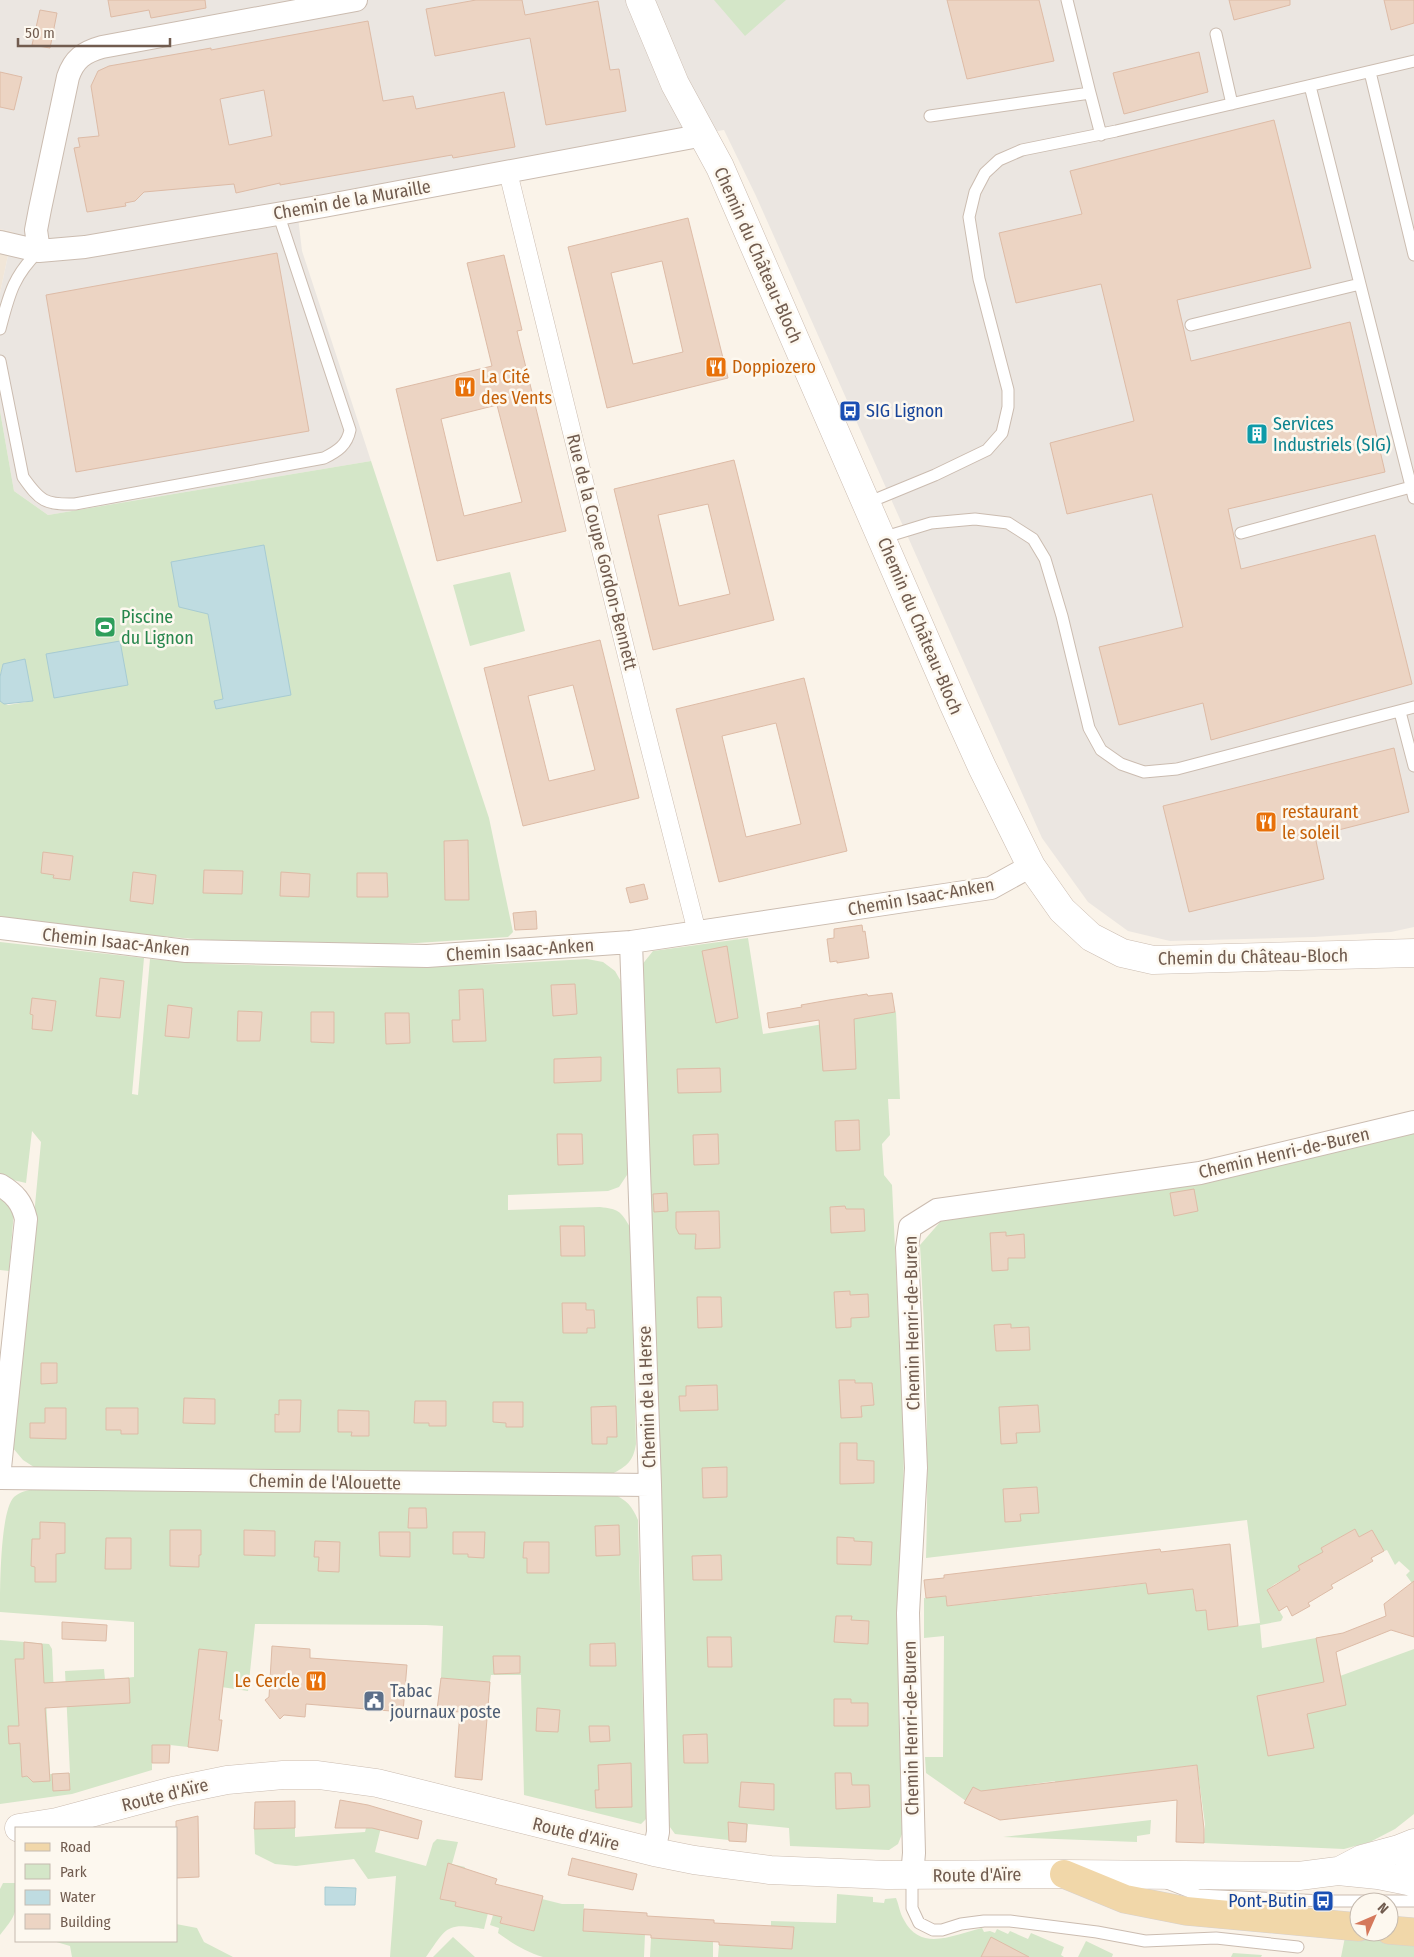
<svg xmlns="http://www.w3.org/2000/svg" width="1414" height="1957" viewBox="0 0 1414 1957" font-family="'Fira Sans Condensed',sans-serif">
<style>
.residential{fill:#f1e6d8}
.industrial{fill:#ebe6e1}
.green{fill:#d4e6c8;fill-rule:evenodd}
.water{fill:#bfdce1;stroke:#a7cbd2}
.building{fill:#ecd4c3;stroke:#ddbba6;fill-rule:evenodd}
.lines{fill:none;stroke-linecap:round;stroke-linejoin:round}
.service-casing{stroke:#cbbcb0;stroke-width:13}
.pedestrian-casing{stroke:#cbbcb0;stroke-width:19}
.minor-casing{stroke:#cbbcb0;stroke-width:24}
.tertiary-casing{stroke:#cbbcb0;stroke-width:29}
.secondary-casing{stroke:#cdbcae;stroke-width:29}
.primary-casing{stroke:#d7d1ce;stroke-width:29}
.service{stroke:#fff;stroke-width:11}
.pedestrian{stroke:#fff;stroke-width:18}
.minor{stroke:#fff;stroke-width:22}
.tertiary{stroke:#fff;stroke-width:28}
.secondary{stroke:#fff;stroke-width:28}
.primary{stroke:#f1d7a9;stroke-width:28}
.labels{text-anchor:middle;stroke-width:5;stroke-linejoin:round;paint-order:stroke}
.street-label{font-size:18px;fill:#715c4f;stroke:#fdf8ef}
.food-label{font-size:18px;fill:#c56008;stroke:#fdf8ef;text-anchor:start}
.transit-label{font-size:18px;fill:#164399;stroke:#fdf8ef;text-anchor:start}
.culture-label{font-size:18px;fill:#0d838f;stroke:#fdf8ef;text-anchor:start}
.leisure-label{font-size:18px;fill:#27864d;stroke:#fdf8ef;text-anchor:start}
.service-label{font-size:18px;fill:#4e5e75;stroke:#fdf8ef;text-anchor:start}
</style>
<rect width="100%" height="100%" fill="#faf3e9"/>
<path class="residential" d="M0 229 13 232 0 293Z"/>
<path class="industrial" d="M0 0H1414V927L1391 932 1314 937 1170 941 1128 931 1088 902 1042 838 756 196 724 130 296 200 302 251 371 461 48 515 14 491 0 411V293L13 232 0 229Z"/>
<path class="green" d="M714 0H786L745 36Z
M0 411 14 491 48 515 371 461 489 818 513 932 508 937C477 939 447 941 417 943 278 948 137 938 0 917V701L8 705 33 701 3 664 0 677ZM208 614 291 695 224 700Z
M510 572 525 631 470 646 453 585Z
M748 938 763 1034 896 1012 900 1099H888L890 1135 882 1144 884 1175 892 1185 904 1438 903 1521 898 1681 902 1834 898 1844 889 1850 790 1846 789 1828 748 1824 746 1842 675 1834 667 1823 641 966 653 951Z
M0 942 144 958 132 1094 138 1095 150 959 213 964 353 968 500 964 587 959 603 962 615 971 623 985 629 1172 619 1187 608 1191 508 1195V1210L600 1207C618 1209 621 1211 630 1227L636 1444C633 1462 627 1466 612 1474L37 1469 23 1460 12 1447 41 1142 32 1131 26 1183 0 1177Z
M1414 1132V1586L1406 1575 1410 1571 1399 1561 1395 1565 1387 1550 1384 1551 1372 1530 1359 1537 1355 1529 1321 1548 1325 1555 1315 1557 1298 1566 1301 1571 1275 1584 1267 1590 1283 1617 1281 1621 1260 1625 1262 1648 1332 1635 1340 1676 1414 1649V1814L1395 1829 1370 1842 1344 1849 1204 1843 1205 1824 1197 1765 1065 1781 1057 1795 1055 1781 999 1789V1800L973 1787 966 1801 926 1773 925 1757H943L944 1636 924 1638V1598L946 1596 947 1606 1004 1600 1003 1589 1030 1587 1032 1597 1088 1590 1087 1579 1105 1578 1107 1588 1164 1581 1212 1565 1193 1593 1196 1611 1206 1610 1209 1630 1260 1623 1247 1520 926 1558C929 1454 926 1350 920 1245L941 1221 1194 1184Z
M0 1198 7 1200 14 1211 9 1271 0 1270Z
M35 1489 613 1494C627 1500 632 1506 638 1520L646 1819 641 1824 524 1795 521 1675H491L490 1682 441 1678 443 1626 426 1625 255 1624 248 1691 195 1683 188 1747 170 1745 169 1763H152V1770L72 1794 0 1804V1640L49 1644 52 1649 54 1698 46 1699 50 1774 70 1773 65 1671 104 1669 105 1680 134 1677V1622L0 1612C0 1589 0 1511 14 1497 20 1492 27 1490 35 1489Z
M371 1807 385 1811 375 1852 426 1866 433 1843 437 1839 458 1842 452 1864 465 1867 455 1905 488 1913 484 1929C446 1922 447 1927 426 1957H390L396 1876 368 1879 354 1859 296 1866 275 1864 255 1854 254 1829 295 1828V1837L365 1832Z
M1151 1820 1150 1834 1137 1836V1842L1003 1837Z
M3 1883H16C16 1912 19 1912 0 1935V1889Z
M837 1894 873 1897V1902L884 1903 885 1899 896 1898C899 1905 900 1914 904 1920 921 1953 955 1934 982 1928L984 1932 990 1931 995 1933 997 1929 1008 1934 1010 1931 1028 1939 1031 1933 1064 1947 1061 1955 1064 1957H718L719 1945 792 1949 793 1927 771 1926V1921L836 1923Z
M542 1899 562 1904H584L583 1931 645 1934 644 1957H543C526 1952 513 1944 498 1933L499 1928 490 1925 493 1915 506 1900 500 1923 533 1931Z
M176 1924 197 1928 204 1942 233 1957H72L70 1946 53 1941H176Z
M453 1937 475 1957H433Z
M1345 1937 1414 1944V1957H1341Z
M651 1938 713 1941V1957H650Z
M1086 1941 1113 1954 1112 1957H1078Z
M1233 1953 1262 1955 1261 1957H1231Z"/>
<path class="water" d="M264 545 291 695 216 709 214 701 223 699 208 614 179 607 171 562Z
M120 641 128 685 54 698 46 654Z
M25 659 33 701 4 704 0 701V677L3 664Z
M325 1887 356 1888 355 1905H325Z"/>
<path class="building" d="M108 0H205L206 8 151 18 149 10 111 17Z
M476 0H522L525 15 598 1 610 70 619 69 626 111 546 125 530 38 435 56 426 9Z
M947 0H1039L1054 61 967 79Z
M1229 0H1290V5L1234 20Z
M1384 0H1414V23L1391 30Z
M40 10 57 13 50 48 32 45Z
M368 21 383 101 413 96 416 109 504 92 515 147 453 158 452 155 280 185V183L236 193 234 184 144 192 135 201 125 203 126 206 87 212 74 148 80 147 78 138 99 136 91 86 98 71 109 66 211 48V50ZM264 90 272 136 229 145 220 99Z
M1199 52 1208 92 1124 114 1113 73Z
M0 72 22 77 14 110 0 107Z
M1274 120 1311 268 1177 300 1191 361 1350 322 1385 472 1228 509 1241 569 1375 535 1412 684 1211 740 1203 703 1119 725 1099 647 1183 627 1152 494 1067 514 1050 443 1134 421 1101 284 1016 303 999 233 1082 214 1070 171Z
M688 218 728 378 607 408 568 247ZM662 261 683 352 633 364 611 273Z
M277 253 309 431 76 472 46 295Z
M504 255 522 330 517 331 566 531 437 561 396 389 492 366 467 263ZM497 405 522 502 464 516 441 419Z
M734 460 774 620 653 650 614 489ZM708 504 730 594 679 606 658 515Z
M600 640 639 798 523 826 484 668ZM573 685 595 770 549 781 528 696Z
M804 678 847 851 719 882 676 709ZM776 723 801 824 746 837 722 736Z
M1394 748 1409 812 1315 836 1324 879 1189 912 1163 806Z
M468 840 469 900H445L444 841Z
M43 852 73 856 70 880 53 878 54 875 41 873Z
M204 870 243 871 242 894 203 893Z
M133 872 156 875 153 904 130 901Z
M281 872 310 874 309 897 280 896Z
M357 873H387L388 897H357Z
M644 884 648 899 630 903 626 888Z
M536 911 537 929 515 930 513 913Z
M862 925 863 932 865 931 869 958 837 963V961L830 962 827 939 834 938V929Z
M727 946 738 1018 716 1023 702 951Z
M100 978 124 981 120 1018 96 1016Z
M575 984 577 1014 553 1016 551 985Z
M483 989 486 1041 453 1042 452 1020H460L459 990Z
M892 993 895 1012 854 1019 856 1069 823 1071 819 1020 769 1028 767 1013 802 1007 801 1005 829 1000 867 994 868 996Z
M32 998 56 1001 52 1031 32 1029 33 1015 30 1014Z
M168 1005 192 1008 189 1038 165 1036Z
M238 1011 262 1012 260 1041H237Z
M311 1012H334V1043L311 1042Z
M385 1013H409L410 1043 386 1044Z
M601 1057V1081L554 1083V1059Z
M720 1068 721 1092 678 1093 677 1069Z
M859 1120 860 1150 836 1151 835 1121Z
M557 1134H582L583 1164 558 1165Z
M718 1134 719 1164 694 1165 693 1135Z
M1194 1189 1198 1211 1174 1216 1170 1193Z
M667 1193 668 1211 654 1212 653 1194Z
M845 1206 846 1209H864L865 1231 831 1233 830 1207Z
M719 1211 720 1248 695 1249 696 1234H679L676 1228V1212Z
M560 1226H584L585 1256H561Z
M1006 1232V1236L1024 1234 1025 1258H1008V1270L992 1271 990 1233Z
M850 1291V1295L868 1294 869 1317 851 1318V1327L836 1328 834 1292Z
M697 1297H721L722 1327 698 1328Z
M562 1303H586V1310H594L595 1328H587V1333H563Z
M1011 1324V1328L1029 1327 1030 1350 996 1351 994 1325Z
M41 1363H57V1383L41 1384Z
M839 1380H855V1383H872L874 1405 861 1406 862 1417 841 1418Z
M717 1385 718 1410 680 1411 679 1396H686V1386Z
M184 1398 215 1399V1424L183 1423Z
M279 1400H301L300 1432H275V1414L279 1415Z
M415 1401H446V1426H429V1423H414Z
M493 1402H523V1427H506V1423L493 1422Z
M1038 1405 1040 1432 1016 1433 1017 1443 1001 1444 999 1407Z
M616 1406 617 1437H607V1444H592L591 1407Z
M45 1408H66V1439L30 1438V1423H45Z
M106 1408H138V1434H121V1430H106Z
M338 1410 369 1411V1436H351L352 1432H338Z
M840 1443H857V1460L874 1461V1483L840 1484Z
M727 1467V1497L703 1498 702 1468Z
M1037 1487 1039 1513 1020 1514 1021 1521 1005 1522 1003 1489Z
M409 1508H426L427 1528H408Z
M40 1522 65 1523V1553L56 1554V1582H35V1567L31 1566 32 1539H40Z
M619 1525 620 1555 596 1556 595 1526Z
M1355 1529 1359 1537 1372 1530 1384 1551 1371 1558 1373 1561 1331 1585 1333 1588 1308 1603 1310 1606 1292 1616 1287 1606 1279 1611 1267 1590 1300 1570 1298 1566 1323 1552 1321 1548Z
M170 1530H201V1555H199V1567L170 1566Z
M244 1530 275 1531V1556L244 1555Z
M379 1532H410V1557L380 1556Z
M453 1532H485L484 1558 468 1557V1554H453Z
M837 1537 854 1538V1541L872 1542 871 1565 837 1564Z
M106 1538H131V1569H105Z
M315 1541 340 1542 339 1572 318 1571 319 1557H314Z
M524 1542H549V1573H527V1558H523Z
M1230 1544 1238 1626 1208 1630 1206 1610 1196 1611 1193 1589 1148 1594 1146 1583 947 1606 946 1596 926 1598 924 1580 944 1578V1575L1160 1549 1161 1552Z
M721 1555 722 1580H693L692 1556Z
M1414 1581V1637L1391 1630 1336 1652 1346 1705 1307 1714 1314 1748 1268 1756 1257 1696 1324 1682 1316 1638 1343 1633 1386 1616 1384 1604Z
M836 1616H852L851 1620 869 1621 868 1644 834 1642Z
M62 1622 107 1625 106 1641 62 1639Z
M707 1637H731L732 1667H708Z
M24 1642 42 1644 44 1683 129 1678 130 1703 45 1708 50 1781 33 1782 27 1776 22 1777 20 1743 9 1744 8 1726H19L15 1659H24Z
M615 1643 616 1666H590V1644Z
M272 1646 310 1649V1658L407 1665 403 1712 306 1704 305 1717 284 1715 280 1719 265 1700 269 1697Z
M199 1649 227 1652 219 1720H222L218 1751 188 1747Z
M493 1656H520V1673L494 1674Z
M441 1678 490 1682 482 1780 455 1777 460 1712 437 1710Z
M834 1699H851V1703H868V1726H834Z
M537 1708 560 1710 558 1732 536 1731Z
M589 1726H609L610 1741 590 1742Z
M707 1734 708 1763H684L683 1735Z
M152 1745H170L169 1763H152Z
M631 1763 632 1807 596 1808 595 1790H599L598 1765Z
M1197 1765 1204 1829V1843L1176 1842 1177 1800 1000 1820 964 1803 973 1787 981 1791Z
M69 1773 70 1790 53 1791 52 1774Z
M835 1773H851L852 1785H869L870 1807 836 1809Z
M741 1782 774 1784V1810L739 1807Z
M340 1800 368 1805 422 1821 418 1839 372 1828H335Z
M295 1801V1828L254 1829 255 1802Z
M198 1816 199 1877 176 1878V1821Z
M728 1822 747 1824 746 1842 729 1841Z
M572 1858 637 1874 633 1890 568 1875Z
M448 1863 497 1879 495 1884 543 1896 534 1931 500 1923 502 1917 455 1906 456 1902 440 1899Z
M584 1909 647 1913V1916L714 1920V1923L794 1927 792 1949 719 1945V1942L651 1938V1935L583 1931Z
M991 1937 1029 1957H981Z"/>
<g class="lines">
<g class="service-casing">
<path id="service" d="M1216 34 1232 104
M1370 72 1414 255
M1310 86 1414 498
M1090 93 1101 135
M930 116 1090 93 1067 0
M1191 325 1360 284
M0 329C9 295 13 276 39 251
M0 361 23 477C40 501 45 505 75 504L324 458C338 451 347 445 350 430L278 213
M867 503 935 475 987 450 1002 433 1008 407V390L979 279 969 217 975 192 985 173 999 160 1022 150 1116 131 1414 61
M1241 533 1411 487
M882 538 931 523 975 519 1008 523 1033 539 1045 559 1062 616 1089 728 1101 750 1121 764 1144 772 1177 769 1414 707
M1400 712 1414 766
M912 1876V1908L919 1923 933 1930H942L961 1924 984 1921H1010L1097 1932 1145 1941 1216 1938 1298 1947
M1167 1883 1198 1895 1323 1901H1414"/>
</g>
<g class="pedestrian-casing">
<path id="pedestrian" d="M508 172 641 713 697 932"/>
</g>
<g class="minor-casing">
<path id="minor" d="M0 242 39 251 85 247 324 206 704 135
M39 251 36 230 40 209 68 77C74 59 84 52 102 47L356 0
M0 928 186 951 427 956 631 942 991 888 1031 866
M631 942 650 1485 658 1832 654 1852
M0 1185C15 1194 22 1202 26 1219L0 1468
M0 1478 650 1485
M912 1876 914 1853 908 1613 916 1468 907 1248 910 1227 937 1210 1200 1173 1414 1122"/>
</g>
<g class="tertiary-casing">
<path id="tertiary" d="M640 0 675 84 720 167 953 703 982 767 1031 866 1062 910 1091 937 1122 953 1153 960 1414 953
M19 1828 57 1822 173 1791 227 1780 283 1775H318L377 1783 654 1852 694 1860 770 1870 887 1875 1064 1874 1299 1876 1338 1871 1378 1875 1413 1882
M1341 1870 1362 1859 1399 1849 1414 1843"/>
</g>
<g class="secondary-casing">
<path id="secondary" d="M1414 1850C1408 1862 1408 1872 1414 1883"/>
</g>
<g class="primary-casing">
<path id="primary" d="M1064 1874 1125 1899 1186 1911 1359 1927
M1389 1930 1414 1932"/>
</g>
<use href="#service" class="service"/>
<use href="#pedestrian" class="pedestrian"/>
<use href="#minor" class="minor"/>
<use href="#tertiary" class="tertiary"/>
<use href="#secondary" class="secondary"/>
<use href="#primary" class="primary"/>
</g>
<defs>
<g id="restaurant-square" transform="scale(1.125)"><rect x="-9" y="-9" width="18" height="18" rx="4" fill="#e8710a" stroke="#fdf8ef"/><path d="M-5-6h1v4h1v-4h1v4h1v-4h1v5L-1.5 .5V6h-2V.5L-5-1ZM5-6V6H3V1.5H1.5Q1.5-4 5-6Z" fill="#fff"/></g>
<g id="bus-square" transform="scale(1.125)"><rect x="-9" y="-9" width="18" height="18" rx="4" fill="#1a4fb4" stroke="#fdf8ef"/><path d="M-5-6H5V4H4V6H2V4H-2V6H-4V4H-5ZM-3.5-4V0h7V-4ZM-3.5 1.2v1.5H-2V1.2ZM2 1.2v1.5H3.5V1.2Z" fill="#fff"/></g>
<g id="building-square" transform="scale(1.125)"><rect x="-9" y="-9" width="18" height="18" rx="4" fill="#0f9aa8" stroke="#fdf8ef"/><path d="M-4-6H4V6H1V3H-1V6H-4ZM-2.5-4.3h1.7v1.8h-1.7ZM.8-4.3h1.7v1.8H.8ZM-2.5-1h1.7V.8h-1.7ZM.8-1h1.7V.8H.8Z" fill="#fff"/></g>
<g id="stadium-square" transform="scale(1.125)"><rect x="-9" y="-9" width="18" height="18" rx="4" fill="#2e9e5b" stroke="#fdf8ef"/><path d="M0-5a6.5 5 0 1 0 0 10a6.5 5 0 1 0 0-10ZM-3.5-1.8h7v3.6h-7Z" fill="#fff"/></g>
<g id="civic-square" transform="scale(1.125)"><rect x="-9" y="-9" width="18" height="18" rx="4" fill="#5c6f8a" stroke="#fdf8ef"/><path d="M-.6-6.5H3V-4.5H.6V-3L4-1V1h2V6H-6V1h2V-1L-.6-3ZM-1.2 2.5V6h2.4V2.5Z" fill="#fff"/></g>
</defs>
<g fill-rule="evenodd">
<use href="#restaurant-square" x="716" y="367"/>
<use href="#restaurant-square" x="465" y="387"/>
<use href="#bus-square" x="850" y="411"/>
<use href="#building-square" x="1257" y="434"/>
<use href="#stadium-square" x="105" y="627"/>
<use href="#restaurant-square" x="1266" y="822"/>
<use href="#restaurant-square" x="316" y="1681"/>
<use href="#civic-square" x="374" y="1701"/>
<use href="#bus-square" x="1323" y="1901"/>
</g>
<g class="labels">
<g class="street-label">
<text transform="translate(352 200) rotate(-10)" y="6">Chemin de la Muraille</text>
<text transform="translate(758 255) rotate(66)" y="6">Chemin du Château-Bloch</text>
<text transform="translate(602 552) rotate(76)" y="6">Rue de la Coupe Gordon-Bennett</text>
<text transform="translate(920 626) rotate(67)" y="6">Chemin du Château-Bloch</text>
<text transform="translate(921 897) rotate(-10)" y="6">Chemin Isaac-Anken</text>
<text transform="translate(116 942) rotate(6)" y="6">Chemin Isaac-Anken</text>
<text transform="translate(520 950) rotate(-4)" y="6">Chemin Isaac-Anken</text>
<text transform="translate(1253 957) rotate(-1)" y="6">Chemin du Château-Bloch</text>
<text transform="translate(1284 1153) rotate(-13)" y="6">Chemin Henri-de-Buren</text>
<text transform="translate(912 1323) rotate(-91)" y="6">Chemin Henri-de-Buren</text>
<text transform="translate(647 1397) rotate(-92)" y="6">Chemin de la Herse</text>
<text transform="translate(325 1482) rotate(1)" y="6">Chemin de l'Alouette</text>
<text transform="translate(911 1728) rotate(-91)" y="6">Chemin Henri-de-Buren</text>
<text transform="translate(165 1795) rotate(-14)" y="6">Route d'Aïre</text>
<text transform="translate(576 1834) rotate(14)" y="6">Route d'Aïre</text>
<text transform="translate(977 1875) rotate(-1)" y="6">Route d'Aïre</text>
</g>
<g class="food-label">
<text x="732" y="373">Doppiozero</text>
<text x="481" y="383">La Cité<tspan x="481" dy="21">des Vents</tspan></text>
<text x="1282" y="818">restaurant<tspan x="1282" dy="21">le soleil</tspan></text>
<text x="300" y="1687" text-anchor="end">Le Cercle</text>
</g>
<g class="transit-label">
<text x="866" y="417">SIG Lignon</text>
<text x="1307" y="1907" text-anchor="end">Pont-Butin</text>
</g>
<g class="culture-label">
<text x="1273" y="430">Services<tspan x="1273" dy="21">Industriels (SIG)</tspan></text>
</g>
<g class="leisure-label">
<text x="121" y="623">Piscine<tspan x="121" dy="21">du Lignon</tspan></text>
</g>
<g class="service-label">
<text x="390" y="1697">Tabac<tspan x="390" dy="21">journaux poste</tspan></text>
</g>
</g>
<rect x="15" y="1827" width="162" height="115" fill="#fdf8ef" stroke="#c5baaf"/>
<rect x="25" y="1843" width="25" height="8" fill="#f1d7a9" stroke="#c5baaf"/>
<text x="60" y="1852" font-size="15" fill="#715c4f">Road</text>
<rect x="25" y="1864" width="25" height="15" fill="#d4e6c8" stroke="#c5baaf"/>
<text x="60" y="1877" font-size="15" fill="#715c4f">Park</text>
<rect x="25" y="1890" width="25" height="15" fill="#bfdce1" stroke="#c5baaf"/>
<text x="60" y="1902" font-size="15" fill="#715c4f">Water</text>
<rect x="25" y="1914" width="25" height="15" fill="#ecd4c3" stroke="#c5baaf"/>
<text x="60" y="1927" font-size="15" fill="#715c4f">Building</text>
<g transform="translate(1374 1917) rotate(45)"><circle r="24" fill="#fdf8ef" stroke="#c5baaf"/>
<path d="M0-4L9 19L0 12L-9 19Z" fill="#d5795c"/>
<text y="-8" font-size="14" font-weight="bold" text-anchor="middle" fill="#715c4f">N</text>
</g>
<path d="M18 38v8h152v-8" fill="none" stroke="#715c4f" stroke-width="2.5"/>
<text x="25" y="38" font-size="15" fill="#715c4f" stroke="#fdf8ef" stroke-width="4" paint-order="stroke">50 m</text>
</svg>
